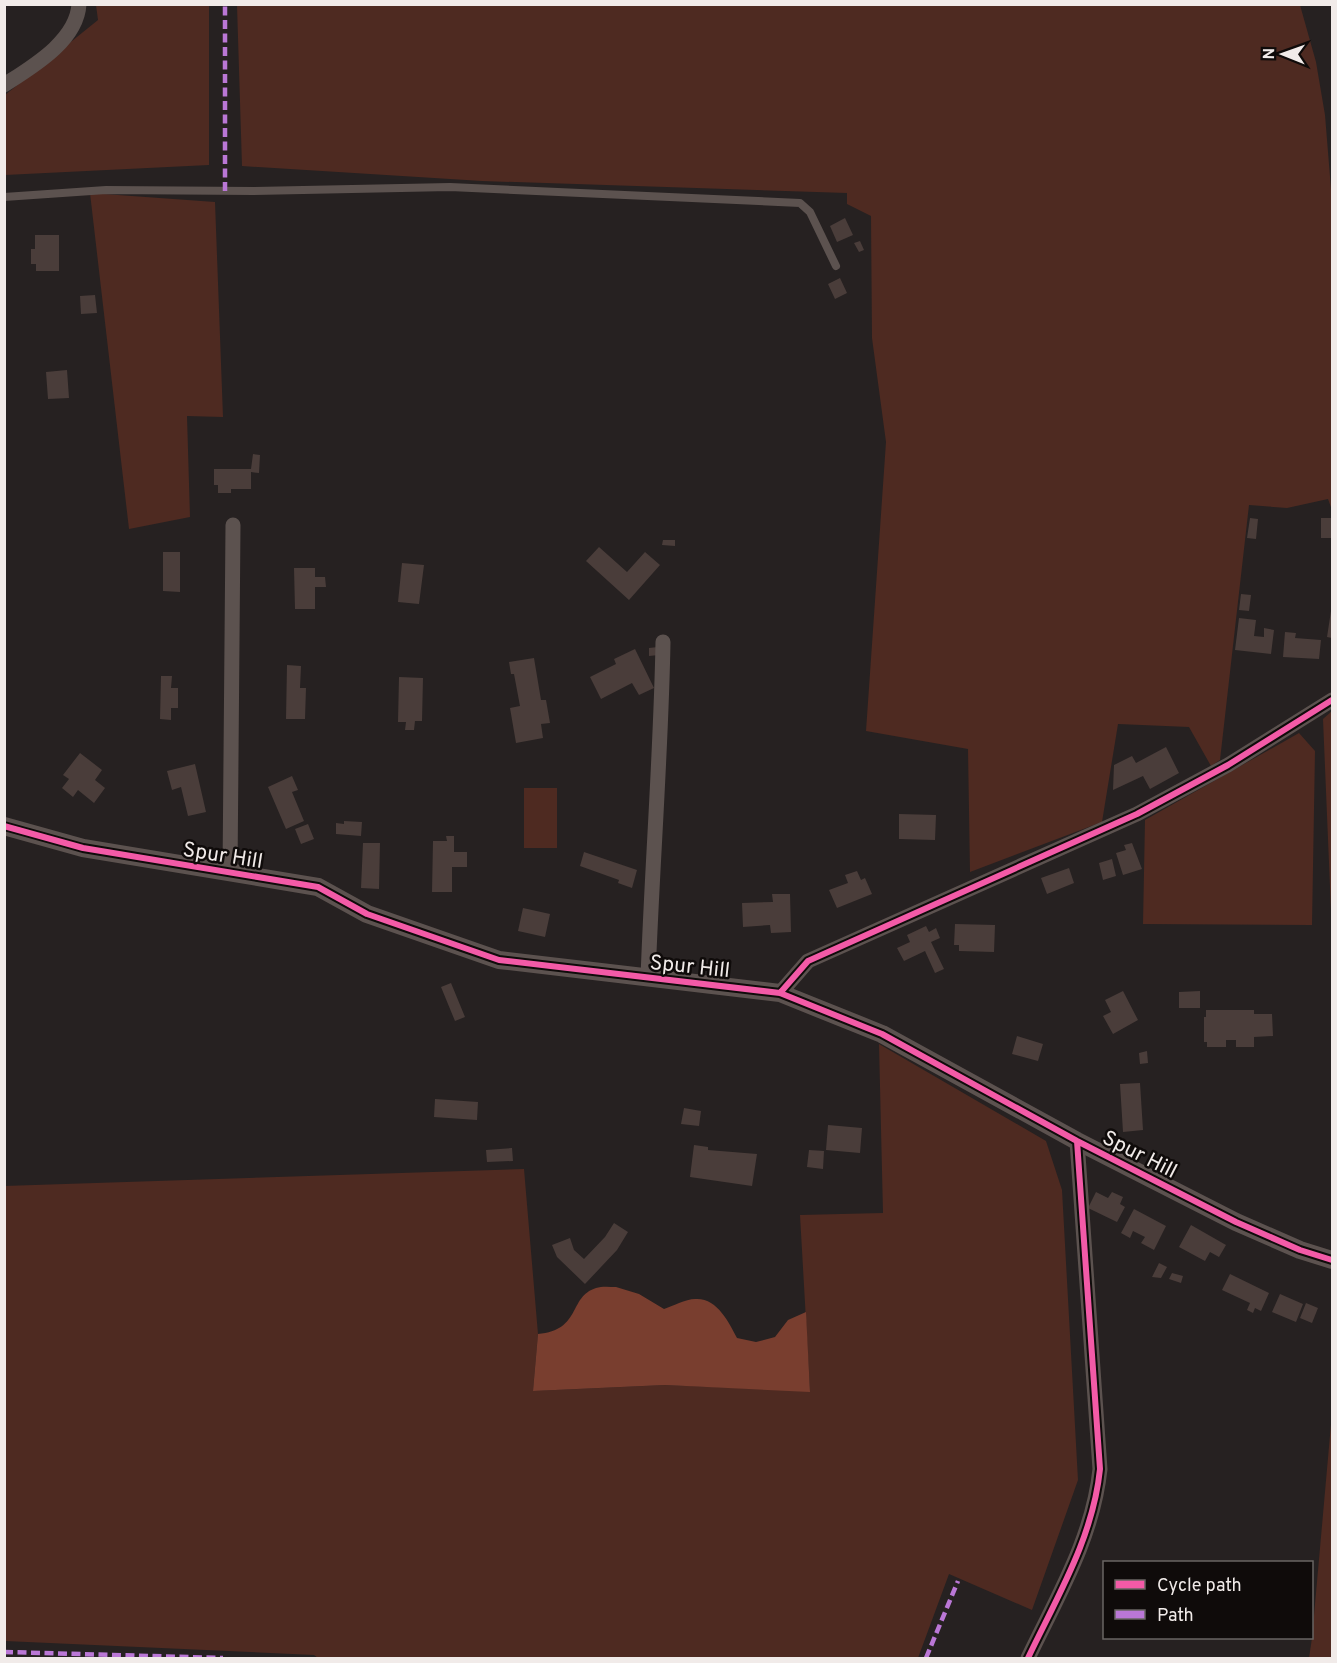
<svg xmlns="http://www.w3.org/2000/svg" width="1337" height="1663" viewBox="0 0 1337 1663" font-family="Overpass,sans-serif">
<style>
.green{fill:#4e2a21}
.forest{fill:#793e2f}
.building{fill:#4a3d3a}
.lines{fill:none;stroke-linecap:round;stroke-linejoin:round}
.service{stroke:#5c524f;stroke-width:8}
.minor{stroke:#5c524f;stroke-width:15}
.tertiary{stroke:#5c524f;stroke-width:18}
.quiet{stroke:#ba77d6;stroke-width:4.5;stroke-dasharray:9 4.5;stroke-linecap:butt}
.cycleway-casing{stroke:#0f0b0a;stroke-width:10}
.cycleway{stroke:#f35aa7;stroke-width:6}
.labels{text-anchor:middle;stroke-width:5;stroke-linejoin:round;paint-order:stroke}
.street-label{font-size:21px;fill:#f1ebe9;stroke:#0f0b0a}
</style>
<rect width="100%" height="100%" fill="#262121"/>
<path class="green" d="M96 5H209V165L5 175V95L98 20Z
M237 5H1300L1316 62 1325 115 1331 189 1332 510 1328 499 1287 508 1249 505 1220 760 1211 766 1189 727 1118 724 1102 822 970 872 968 749 866 731 886 442 872 338 871 216 847 204V193L482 181 242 166Z
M90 193 215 202 223 417 187 416 190 517 129 529Z
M1332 711V1251V935L1323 719Z
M1299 733 1315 751 1312 925 1143 924 1145 820Z
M524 788H557V848H524Z
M879 1044 1046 1141 1062 1190 1078 1480 1032 1610 949 1574 918 1658H318L314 1655 5 1641 4 1186 524 1169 538 1334 533 1391 665 1385 810 1391 800 1215 883 1213Z
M1332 1413V1658H1309L1312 1638Z"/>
<path class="forest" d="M616 1287 639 1294 664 1309C673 1306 687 1298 697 1299 718 1299 729 1323 737 1338L756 1342 775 1337 788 1320 806 1312 810 1392 665 1385 533 1391 538 1334C582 1330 568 1297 596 1288 602 1286 610 1287 616 1287Z"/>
<path class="building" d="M845 218 853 235 837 242 830 226Z
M35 235H59V271H36V264H31V249H35Z
M860 241 864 250 859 252 854 243Z
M840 278 847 293 835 299 828 284Z
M95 295 97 313 81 314 80 296Z
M67 370 69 398 48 399 46 372Z
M253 454 260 455 259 473 251 472V489H231V493H218V485H214V469H251Z
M1250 518 1258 519 1256 539 1247 538Z
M1321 518H1331L1332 538H1321Z
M663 540H675V546L662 545Z
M599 547 627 572 645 552 660 565 629 600 586 561Z
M163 552H180V592L163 591Z
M402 563 424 565 419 604 398 602Z
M294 568H315V577H325L326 587H315V609H295Z
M1241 594 1251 595 1249 611 1239 610Z
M1331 611H1332V638L1327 637Z
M1239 618 1256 620 1254 636 1264 637V628L1274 630 1271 654 1235 650Z
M1285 632 1296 633 1295 638 1321 640 1319 659 1283 657Z
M658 647 659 655 649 656V648Z
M635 649 654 688 639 695 632 683 601 699 590 677 616 664 614 659Z
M534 658 541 700H546L550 723 541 724 543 738 516 743 510 708 520 706 514 674H511L509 662Z
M287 665 301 666 300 688H306L305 719H286Z
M161 676H172L171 688H178V708H171V720L160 719Z
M399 677 423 678 422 721H415L414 730H405L406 722H398Z
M1166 747 1179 773 1150 789 1143 776 1113 790 1114 765 1132 756 1136 763Z
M80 753 102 770 95 780 105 788 94 803 78 790 73 797 62 788 69 779 63 775Z
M195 764 206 812 188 816 181 787 172 790 167 771Z
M292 776 298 790 292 792 304 821 286 829 268 787Z
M899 814 936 815 935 840 899 839Z
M344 821 362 822 361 836 336 834V823L344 824Z
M308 824 314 839 301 844 295 829Z
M446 836H454V852H467V867H452V892H432L433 841H447Z
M363 843H380L379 889 361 888Z
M1132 843 1142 869 1123 875 1116 853 1126 850 1124 845Z
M584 852 637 870 632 888 618 883 619 880 580 866Z
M1112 859 1116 876 1103 880 1099 863Z
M1069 868 1074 883 1047 894 1041 878Z
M857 871 861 880 865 878 872 894 837 908 829 890 848 883 845 875Z
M772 894H790L791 932 771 933 770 925 743 927 742 903 773 902Z
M523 908 550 914 545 937 518 931Z
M955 924 995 925 994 952 959 951V945H954Z
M926 926 929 932 936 928 940 938 931 942 944 969 935 973 925 951 904 961 897 948 910 942 907 935Z
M451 983 465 1017 455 1021 441 987Z
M1123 991 1138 1020 1113 1034 1103 1016 1111 1012 1105 1000Z
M1200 991V1008H1179V992Z
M1206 1010H1254V1014H1272L1273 1036 1254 1037V1047H1236V1040H1226V1047H1207V1042H1204V1017H1206Z
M1017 1036 1043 1044 1038 1061 1012 1054Z
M1147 1051 1148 1063 1140 1064 1139 1053Z
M1140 1083 1143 1130 1123 1132 1120 1084Z
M435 1099 478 1102 477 1120 434 1117Z
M684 1108 701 1111 699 1126 681 1124Z
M828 1125 862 1128 860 1153 826 1150Z
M694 1145 708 1147V1150L757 1154 752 1186 690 1177Z
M512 1148 513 1161 487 1162 486 1150Z
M809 1150 824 1151 823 1169 807 1167Z
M1096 1192 1108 1198 1112 1192 1123 1197 1120 1204 1125 1207 1117 1222 1088 1208Z
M1134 1209 1166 1226 1154 1250 1141 1243 1145 1237 1133 1231 1130 1238 1121 1233Z
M614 1223 628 1232 617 1250 585 1284 557 1257 552 1245 570 1238 574 1250 584 1259 605 1237Z
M1191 1225 1226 1245 1219 1257 1210 1252 1205 1261 1179 1247Z
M1159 1263 1167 1267 1161 1278 1152 1277Z
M1172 1273 1183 1276 1181 1283 1169 1279Z
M1230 1274 1269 1293 1261 1311 1255 1308 1253 1313 1247 1310 1250 1303 1222 1290Z
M1280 1294 1303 1304 1296 1322 1272 1312Z
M1306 1303 1318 1308 1312 1323 1300 1318Z"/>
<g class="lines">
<path class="service" d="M4 197 106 190 254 191 450 187 800 203 810 212 836 266"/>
<path class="minor" d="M4 85C32 67 77 41 79 4
M230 873 233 525
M648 978C652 866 661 754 663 642
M780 993 808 961 1137 814 1228 765 1332 700
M1028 1658C1057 1597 1093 1538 1100 1469L1077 1141"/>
<path class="tertiary" d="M4 826 83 848 318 887 367 914 499 960 780 993 882 1034 1077 1141 1236 1222 1300 1250 1332 1260"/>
<path class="quiet" d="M225 191V4
M4 1652 223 1658
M926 1658 958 1581"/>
<g class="cycleway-casing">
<path id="cycleway" d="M4 826 83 848 318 887 367 914 499 960 780 993 882 1034 1077 1141 1236 1222 1300 1250 1332 1260
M780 993 808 961 1137 814 1228 765 1332 700
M1028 1658C1057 1597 1093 1538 1100 1469L1077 1141"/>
</g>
<use href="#cycleway" class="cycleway"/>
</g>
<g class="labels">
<g class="street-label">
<text transform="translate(223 855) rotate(9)" y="7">Spur Hill</text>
<text transform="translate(690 966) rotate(6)" y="7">Spur Hill</text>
<text transform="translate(1140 1154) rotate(27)" y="7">Spur Hill</text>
</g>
</g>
<rect width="1337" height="1663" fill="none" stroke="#f1ebe9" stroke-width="12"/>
<rect x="1103" y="1561" width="210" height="78" fill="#0f0b0a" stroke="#696563" stroke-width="1.5"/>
<rect x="1115" y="1580" width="30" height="9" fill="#f35aa7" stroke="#696563" stroke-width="1.5"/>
<text x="1157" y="1591" font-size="18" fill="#f1ebe9">Cycle path</text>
<rect x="1115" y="1610" width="30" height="9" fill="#ba77d6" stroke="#696563" stroke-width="1.5"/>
<text x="1157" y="1621" font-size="18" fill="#f1ebe9">Path</text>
<g transform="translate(1283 54) rotate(271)" stroke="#0f0b0a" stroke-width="4.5" paint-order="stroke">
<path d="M0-4.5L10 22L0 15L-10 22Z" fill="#f1ebe9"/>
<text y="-9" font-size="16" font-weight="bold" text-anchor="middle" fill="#f1ebe9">N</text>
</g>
</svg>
